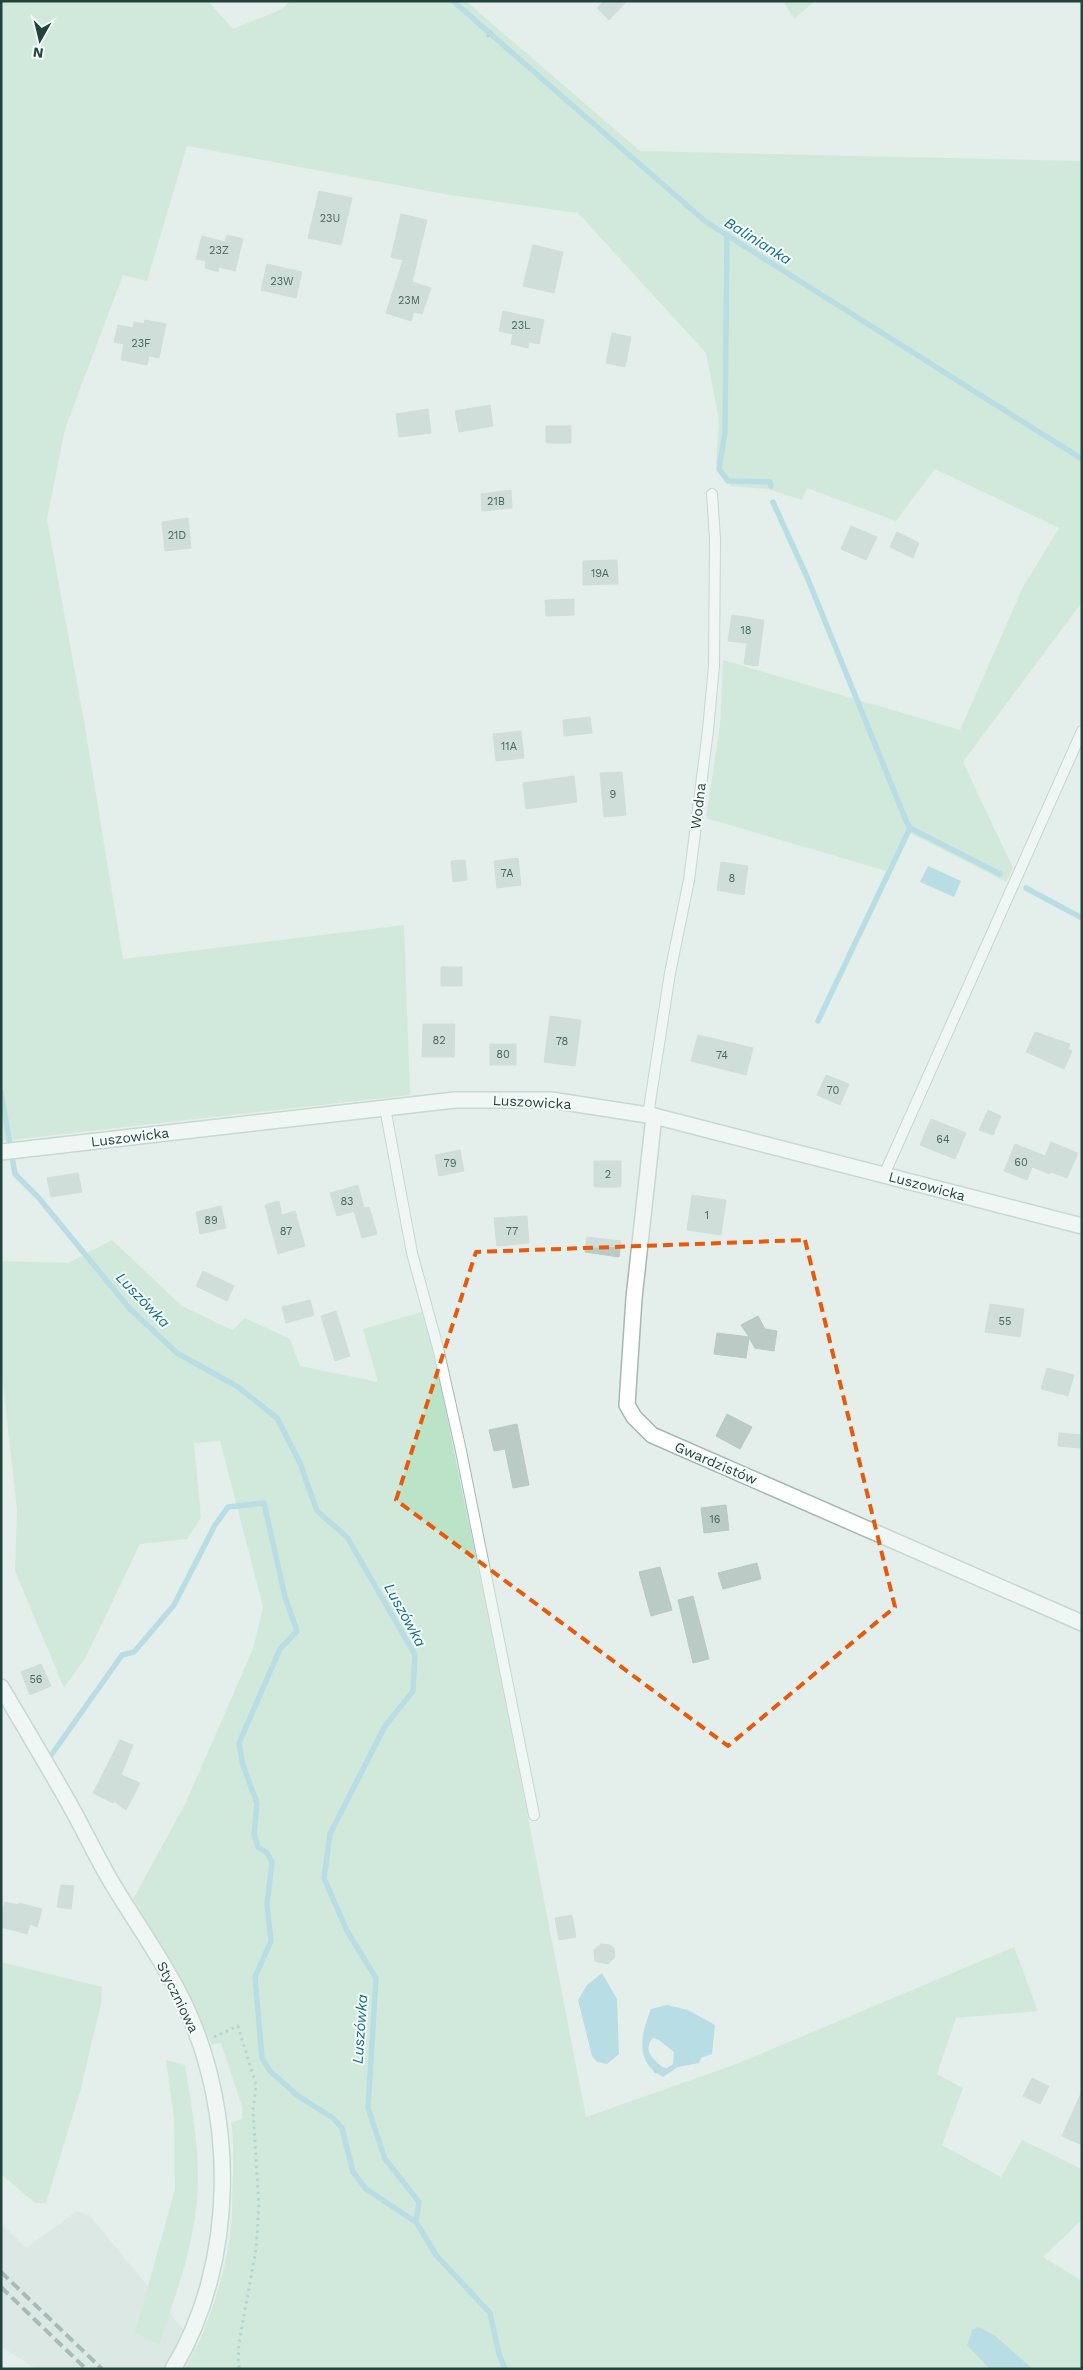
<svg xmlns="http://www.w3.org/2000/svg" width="1083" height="2370" viewBox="0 0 1083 2370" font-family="'Work Sans',sans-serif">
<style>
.built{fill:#d2e0da}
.green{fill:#bbe3c8}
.water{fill:#86c8db;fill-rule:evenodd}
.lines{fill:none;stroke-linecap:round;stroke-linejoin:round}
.stream{stroke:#86c8db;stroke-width:5.5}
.building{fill:#b9cbc4;stroke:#b6cac3}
.lane-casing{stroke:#a6b8b3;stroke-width:12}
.street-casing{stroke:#a6b8b3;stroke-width:18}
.secondary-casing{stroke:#a1bdb5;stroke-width:18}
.path{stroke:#81b7a9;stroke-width:3;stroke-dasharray:2.5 4;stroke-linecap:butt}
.lane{stroke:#fff;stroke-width:10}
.street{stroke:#fff;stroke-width:15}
.secondary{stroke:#fff;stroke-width:15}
.rail{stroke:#5b7f78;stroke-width:4;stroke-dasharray:10 5;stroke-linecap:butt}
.marked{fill:none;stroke:#e8590c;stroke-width:4;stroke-dasharray:10 6;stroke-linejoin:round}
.labels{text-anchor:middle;stroke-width:4;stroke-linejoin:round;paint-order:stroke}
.number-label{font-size:11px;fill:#47665f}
.street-label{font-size:14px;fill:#21443d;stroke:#f6fbf9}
.water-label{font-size:15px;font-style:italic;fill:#126e89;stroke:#f6fbf9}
</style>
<rect width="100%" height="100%" fill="#e4efeb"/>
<path class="built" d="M77 2211 89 2215 216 2369H36L1 2346V2223L26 2248Z"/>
<path class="green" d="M1 1H208L233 29 282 9 290 1H466L640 151 1082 161V602L963 762 1013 868 1006 882 906 831 886 871 706 818 720 726 723 660 960 730 1023 587 1059 528 935 469 896 521 807 488 802 500 768 489 731 486 716 463 719 420 706 353 578 213 450 195 187 146 147 281 123 275 65 429 47 519 84 721 123 959 404 925 410 1095 1 1141Z
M783 1H815L794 19Z
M112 1240 182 1306 232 1330 245 1318 290 1339 300 1366 378 1382 363 1329 425 1311 502 1683 586 2117 739 2063 1014 1947 1038 2011 956 2018 937 2074 963 2088 942 2145 1001 2177 1022 2140 1082 2169V2220L1043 2257 1082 2281V2369H186C205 2334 223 2281 229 2242 233 2220 232 2195 233 2173 233 2156 234 2140 231 2123L242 2119V2107L221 2043 212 2045 186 1990 133 1899 186 1802 253 1649 263 1607 220 1441 194 1443 201 1518 187 1539 140 1544 86 1657 64 1688 15 1571 17 1510 1 1367V1261L68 1263Z
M1 1962 102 1987 101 2004 80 2092 46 2203H35L1 2174Z
M166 2060 185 2065C191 2102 198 2141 198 2179 198 2236 177 2291 159 2345L135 2333 175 2189 174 2119Z"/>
<path class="water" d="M928 866 961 881 954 897 920 882Z
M602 1973 617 1999 619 2054 607 2064 597 2062 592 2056 578 2000 587 1985Z
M667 2005 688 2010 715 2025 712 2054 701 2058 699 2063 678 2067 663 2077C634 2062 641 2035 651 2009ZM653 2038 659 2040 674 2052 673 2064 667 2068 662 2067C653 2058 642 2051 653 2038Z
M978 2327 994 2335 1033 2369H990L967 2345 972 2330Z"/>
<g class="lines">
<path class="stream" d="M453 1 706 222 1082 459
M727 235 725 432 719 469 728 481 770 482 771 486
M773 502 807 577 907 823 910 828 1000 874
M1026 888 1082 918
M818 1021 910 828
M1 1092 15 1174 38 1197 130 1309 177 1353 238 1387 277 1418 300 1463 317 1511 347 1537 415 1655 413 1691 385 1726 330 1834 324 1878 347 1931 376 1978 368 2108 385 2159 419 2202 416 2222 436 2255 490 2313 499 2354 505 2369
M52 1754 122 1655 134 1652 174 1605 215 1525 228 1507 264 1503 285 1597 297 1631 280 1649 239 1743 243 1765 257 1803 254 1834 258 1847 267 1853 272 1862 267 1904 271 1941 255 1977 262 2058 270 2071 298 2096 333 2118 342 2128 353 2172 366 2189 416 2222"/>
</g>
<path class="building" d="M604 1H627L609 20 597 8Z
M319 191 352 198 341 245 308 238Z
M401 214 427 220 412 282 431 288 422 314 414 312 411 321 386 313 403 260 391 257Z
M227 235 243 239 235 271 219 267 218 272 205 268 206 261 196 259 202 236 225 242Z
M533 245 563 252 554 293 523 286Z
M267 264 302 272 296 298 261 290Z
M503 311 544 320 539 344 529 342 528 348 511 344 513 334 499 331Z
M145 320 166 324 159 358 149 356 147 365 121 360 124 344 114 342 118 325 133 328 134 322 144 324Z
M612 333 631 337 625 367 606 363Z
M490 405 493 426 459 432 455 411Z
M428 409 431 433 399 437 396 414Z
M546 426H571V443H546Z
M511 490 512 508 482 511 481 494Z
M188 518 191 548 165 551 162 522Z
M851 526 877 537 866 560 841 549Z
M897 532 919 543 913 558 890 547Z
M617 560 618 584 583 585V561Z
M574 599V615L546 616 545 600Z
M732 615 764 620 758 666 744 664 747 643 728 641Z
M590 717 592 733 564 736 563 720Z
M521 731 524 758 496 761 493 734Z
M622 772 626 815 604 817 600 773Z
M574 776 577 802 526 809 523 783Z
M518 858 521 885 497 888 494 861Z
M465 860 467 880 453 882 451 861Z
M721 862 748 866 744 895 717 890Z
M441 967H462V986H441Z
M550 1016 581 1020 575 1066 544 1062Z
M423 1024H455L454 1057H422Z
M1035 1032 1070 1044 1068 1049 1072 1051 1064 1069 1026 1052Z
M698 1035 753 1048 746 1075 691 1061Z
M490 1044H516V1065H490Z
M826 1075 849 1084 840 1105 817 1095Z
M988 1110 1001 1116 993 1135 979 1130Z
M931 1119 966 1133 955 1159 920 1145Z
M1051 1142 1078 1153 1067 1178 1051 1172 1050 1174 1032 1167 1027 1180 1004 1171 1015 1144 1045 1156Z
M460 1150 464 1171 439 1176 435 1155Z
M594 1161H621V1187H594Z
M78 1173 82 1192 51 1197 47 1178Z
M358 1185 364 1208 369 1207 377 1234 362 1238 354 1211 361 1209 337 1216 330 1193Z
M692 1195 726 1200 721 1235 687 1230Z
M279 1201 282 1215 295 1211 305 1246 278 1254 265 1205Z
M221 1206 226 1228 200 1234 196 1212Z
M527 1216 529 1243 497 1246 494 1218Z
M587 1237 621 1241 619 1257 585 1252Z
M203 1271 234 1286 227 1301 196 1286Z
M310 1300 314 1315 286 1323 282 1307Z
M990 1304 1024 1309 1020 1337 985 1332Z
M336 1311 350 1356 335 1361 321 1316Z
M758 1316 765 1329 777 1331 774 1351 755 1348 749 1338 746 1358 714 1354 717 1333 749 1337 741 1325Z
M1047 1368 1074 1375 1068 1396 1041 1389Z
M727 1414 752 1427 740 1449 716 1436Z
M517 1424 529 1485 513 1488 505 1449 494 1451 489 1430Z
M1059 1433 1082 1435 1081 1448 1058 1446Z
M726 1505 729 1530 704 1533 701 1508Z
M757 1563 761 1579 723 1589 718 1573Z
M660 1567 672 1610 651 1616 639 1572Z
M693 1596 709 1659 693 1663 678 1600Z
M41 1664 51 1686 30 1695 21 1672Z
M120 1740 133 1745 121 1775 140 1783 126 1810 114 1801 113 1803 93 1793Z
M61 1885 74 1886 71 1909 57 1907Z
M5 1902 18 1905 19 1903 42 1909 37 1927 30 1924 27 1934 1 1927V1915Z
M572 1915 576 1937 559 1940 555 1918Z
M601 1944 610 1945 614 1948 615 1957 608 1964 595 1961 594 1950Z
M1032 2078 1049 2086 1040 2104 1023 2096Z
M1082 2091V2145L1062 2136Z"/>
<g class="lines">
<g class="lane-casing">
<path id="lane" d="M385 1108 412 1253 438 1348 461 1451 534 1815
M648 1115 670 973 689 880 708 730 714 666 715 539 712 494
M884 1175 1082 731"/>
</g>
<g class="street-casing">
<path id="street" d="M654 1116 634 1298 627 1405 634 1417 652 1435 1082 1623"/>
</g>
<g class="secondary-casing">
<path id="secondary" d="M1 1152 455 1100H551L654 1116 1082 1226
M1 1687C23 1724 45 1761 66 1798 81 1824 94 1852 109 1878 133 1919 162 1958 183 2001 237 2112 237 2263 173 2369"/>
</g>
<path class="path" d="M487 37 492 31
M214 2037 238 2026 256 2085 253 2111 259 2207 256 2249 239 2343 238 2363 240 2369
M655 2073 659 2065"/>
<use href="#lane" class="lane"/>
<use href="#street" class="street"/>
<use href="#secondary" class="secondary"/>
<path class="rail" d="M1 2272 102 2369
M1 2287 86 2369"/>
</g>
<path d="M0 0H1083V2370H0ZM805 1240 895 1607 728 1746 396 1500 476 1252Z" fill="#e4efeb" fill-opacity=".55" fill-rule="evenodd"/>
<path class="marked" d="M805 1240 895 1607 728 1746 396 1500 476 1252Z"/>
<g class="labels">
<g class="number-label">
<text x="330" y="222">23U</text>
<text x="219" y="254">23Z</text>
<text x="282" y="285">23W</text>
<text x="409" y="304">23M</text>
<text x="521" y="329">23L</text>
<text x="141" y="347">23F</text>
<text x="496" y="505">21B</text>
<text x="177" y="539">21D</text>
<text x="600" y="577">19A</text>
<text x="746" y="634">18</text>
<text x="509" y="750">11A</text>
<text x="613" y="798">9</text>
<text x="507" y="877">7A</text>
<text x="732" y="882">8</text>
<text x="439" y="1044">82</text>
<text x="562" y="1045">78</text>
<text x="503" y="1058">80</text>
<text x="722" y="1059">74</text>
<text x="833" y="1094">70</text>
<text x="943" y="1143">64</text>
<text x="1021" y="1166">60</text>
<text x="450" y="1167">79</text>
<text x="608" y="1178">2</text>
<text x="347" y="1205">83</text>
<text x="707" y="1219">1</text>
<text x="211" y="1224">89</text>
<text x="286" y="1235">87</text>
<text x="512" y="1235">77</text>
<text x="1005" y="1325">55</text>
<text x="715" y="1523">16</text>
<text x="36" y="1683">56</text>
</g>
<g class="street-label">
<text transform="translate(698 806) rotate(-83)" y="5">Wodna</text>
<text transform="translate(532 1102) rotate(3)" y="5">Luszowicka</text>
<text transform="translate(130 1137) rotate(-7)" y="5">Luszowicka</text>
<text transform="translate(927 1186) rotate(15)" y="5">Luszowicka</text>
<text transform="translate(716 1463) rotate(23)" y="5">Gwardzistów</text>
<text transform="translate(178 1997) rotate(64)" y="5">Styczniowa</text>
</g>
<g class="water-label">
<text transform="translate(758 241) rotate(32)" y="5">Balinianka</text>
<text transform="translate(143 1300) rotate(46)" y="5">Luszówka</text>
<text transform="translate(405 1615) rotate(61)" y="5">Luszówka</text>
<text transform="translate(360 2029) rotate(-86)" y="5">Luszówka</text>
</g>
</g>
<rect width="1083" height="2370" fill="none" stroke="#21443d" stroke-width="5"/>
<g transform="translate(40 40) rotate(188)" stroke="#f6fbf9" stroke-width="4" paint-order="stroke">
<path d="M0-4L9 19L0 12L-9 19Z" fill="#21443d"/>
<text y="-8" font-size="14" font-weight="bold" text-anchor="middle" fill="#21443d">N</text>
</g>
</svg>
